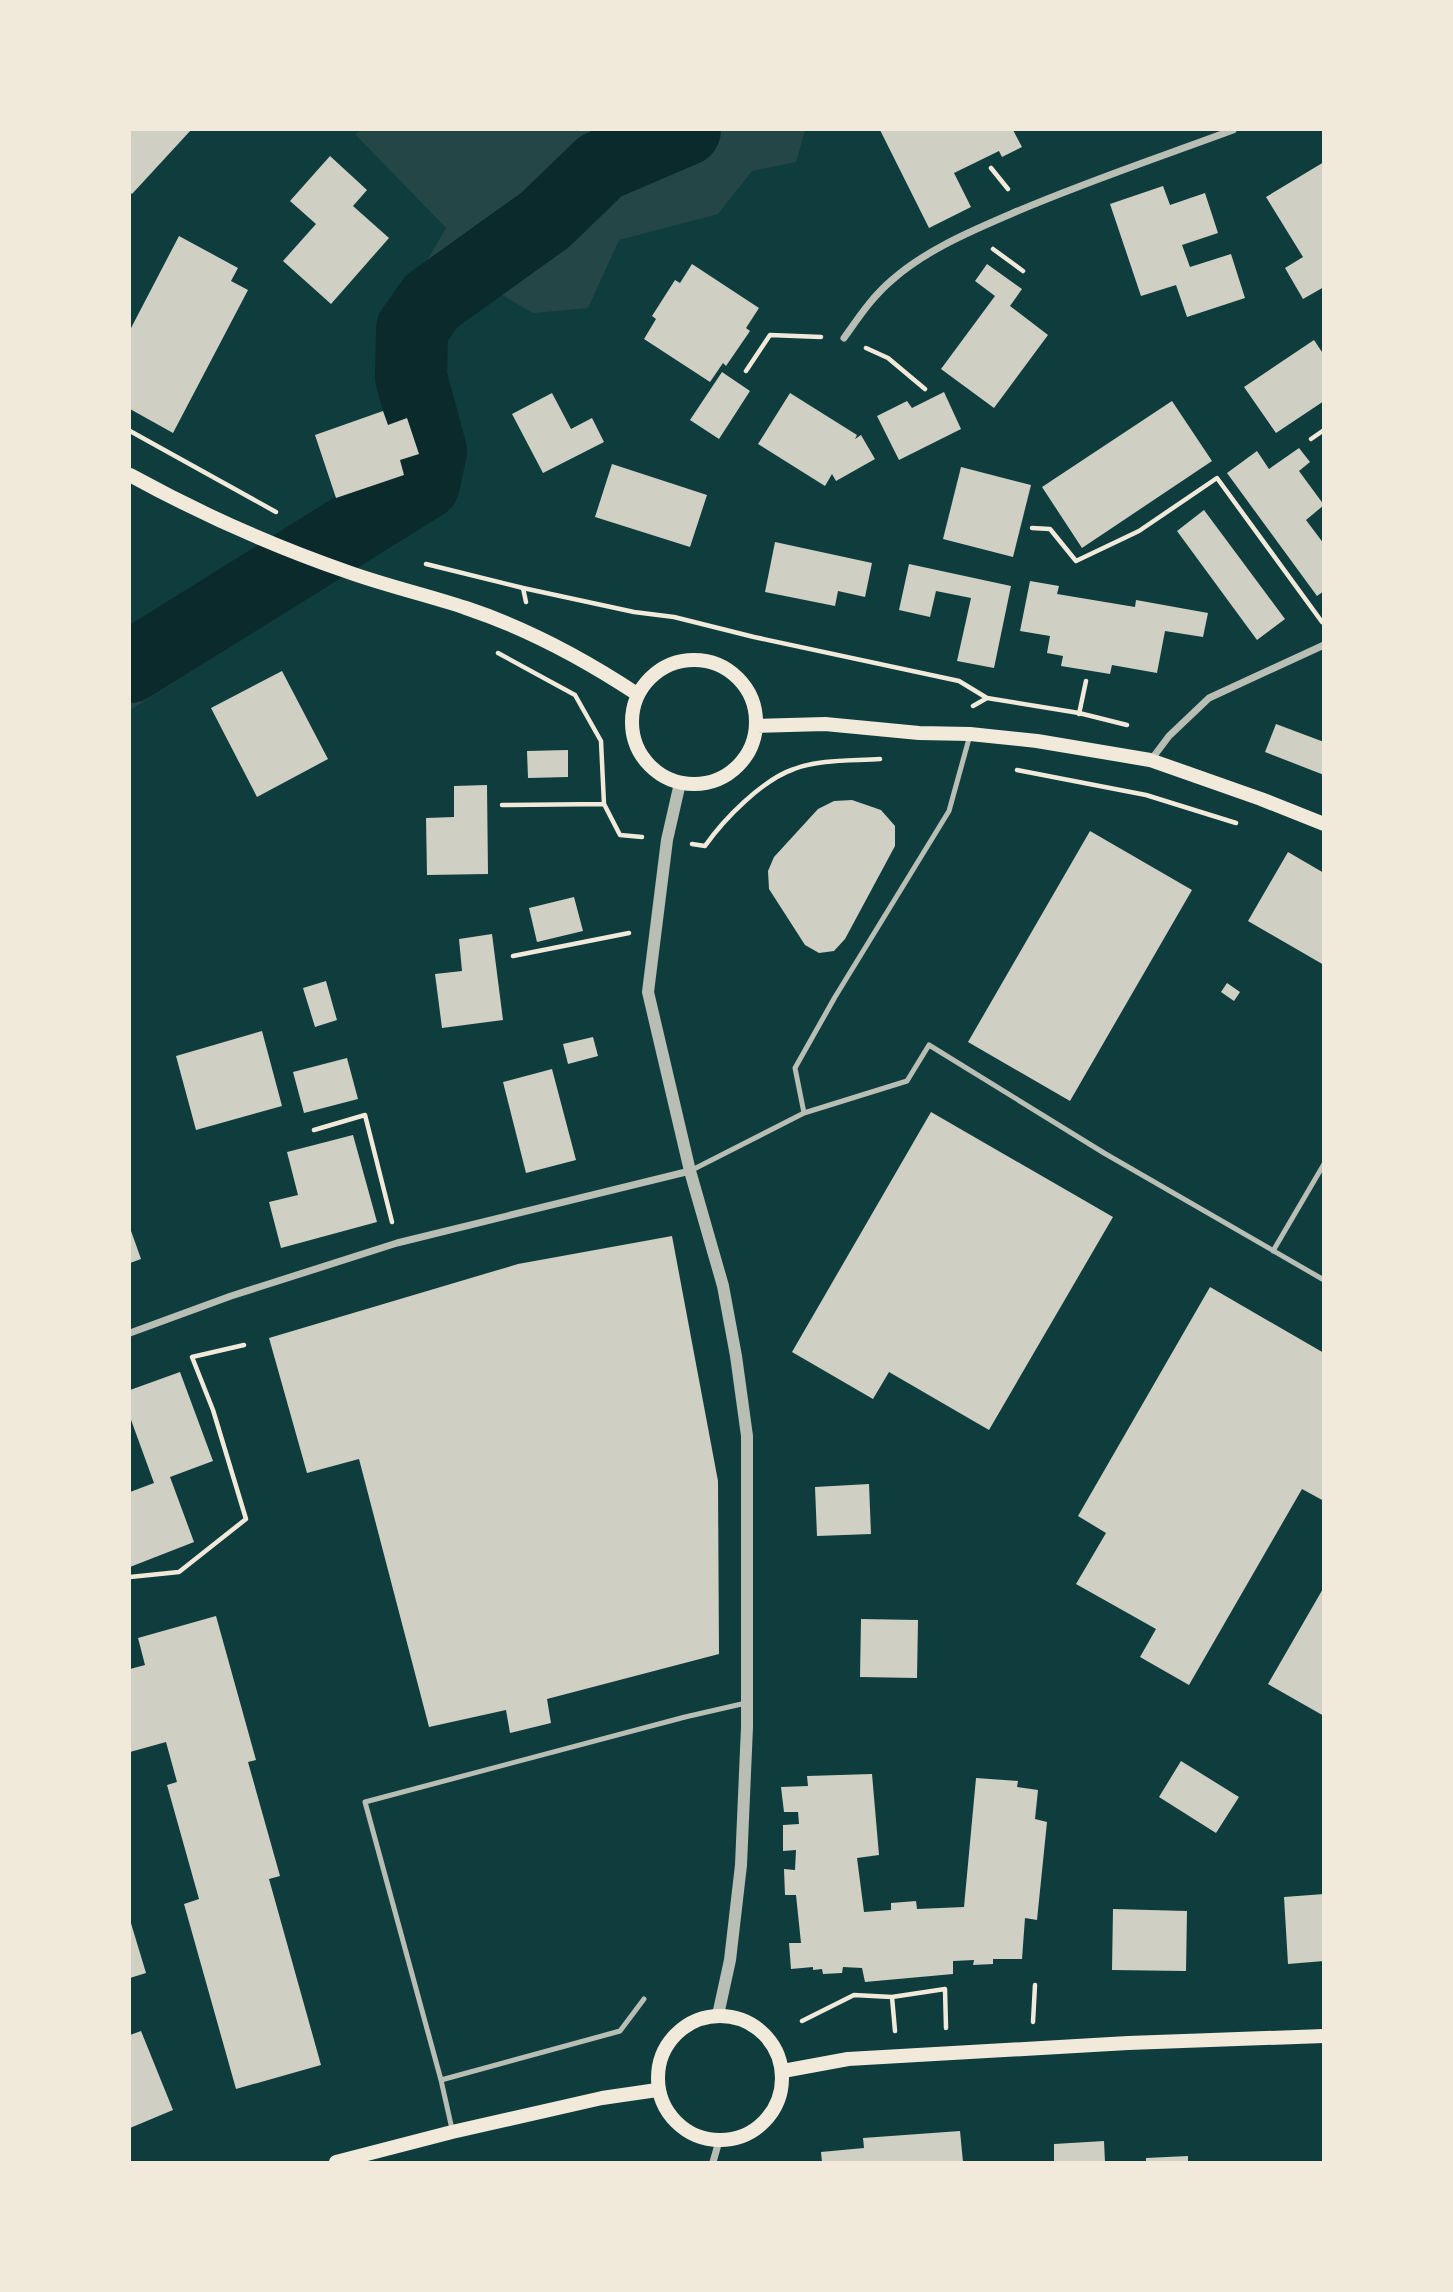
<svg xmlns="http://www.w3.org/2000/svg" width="1453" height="2292" viewBox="0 0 1453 2292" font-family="'Open Sans',sans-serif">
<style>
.green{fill:#244646}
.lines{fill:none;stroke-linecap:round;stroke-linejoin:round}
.river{stroke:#0a2a2b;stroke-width:72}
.building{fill:#cfcfc3}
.path{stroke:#f1e9da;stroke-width:4.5}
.service{stroke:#b8beb3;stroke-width:5}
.minor{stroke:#b8beb3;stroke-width:7}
.tertiary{stroke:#b8beb3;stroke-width:12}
.secondary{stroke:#f1e9da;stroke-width:14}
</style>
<rect width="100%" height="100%" fill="#0f3d3e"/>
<path class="green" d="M362 130H805L796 162 752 171 718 214 619 240 588 308 533 313 485 285 449 303 429 327 424 380 448 459 442 482 400 516 370 537 339 521 418 470 422 454 396 384 392 321 446 228 355 134Z
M240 564 313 595 130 710V630Z"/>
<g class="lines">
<path class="river" d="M130 667 424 484 431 451 411 377 412 329 432 301 545 220 601 166 685 130"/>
</g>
<path class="building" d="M130 130H191L132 194 130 192Z
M880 130H1013L1022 147 1002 157 999 151 954 173 971 207 929 228Z
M330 156 367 190 353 206 389 238 331 304 283 261 316 224 290 201Z
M1324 162V287L1303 299 1285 268 1303 257 1266 197Z
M1163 186 1170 205 1205 193 1218 233 1182 245 1190 267 1231 254 1245 298 1187 317 1176 285 1141 296 1110 204Z
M179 236 238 268 231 281 248 290 173 433 130 409V330Z
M692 264 759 308 746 328 750 331 726 366 723 363 710 382 644 339 656 319 652 316 675 280 680 283Z
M987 264 1022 289 1010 306 1048 335 994 408 941 369 995 296 975 281Z
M1314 340 1324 355V401L1276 433 1244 387Z
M722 372 750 391 719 439 690 420Z
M944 392 961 429 899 460 877 416 907 401 912 408Z
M552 393 571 429 592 418 604 442 543 473 512 414Z
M790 393 857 435 855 439 861 435 875 459 836 481 832 474 825 486 758 444Z
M1172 401 1212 461 1082 548 1042 487Z
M383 411 388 425 407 418 419 454 400 460 404 475 336 498 315 435Z
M1299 448 1310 462 1299 471 1324 505 1306 520 1324 544V591L1317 596 1227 473 1257 451 1269 469Z
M612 464 707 495 690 547 595 517Z
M961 467 1031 485 1013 557 943 539Z
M1204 510 1285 619 1257 640 1177 531Z
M775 542 872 563 865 597 838 591 835 606 765 592Z
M909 564 1011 586 994 668 957 661 971 598 936 591 930 617 899 610Z
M1030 581 1059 586 1057 594 1135 607 1136 600 1208 613 1203 637 1165 631 1157 673 1112 665 1110 674 1061 666 1063 656 1047 653 1050 636 1020 631Z
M282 671 328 759 257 797 211 708Z
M1276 724 1324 742V775L1265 752Z
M568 750V777L528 778 527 751Z
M487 785 488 874 427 875 426 818 454 817V786Z
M852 800 881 810 895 826V846L845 939 834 951 819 953 805 945 769 889 768 871 774 857 818 809 834 801Z
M1090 831 1192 890 1070 1101 968 1042Z
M1288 852 1324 873V965L1248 921Z
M574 897 583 931 537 942 529 908Z
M492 934 503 1020 442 1028 435 974 462 971 459 939Z
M326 981 337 1020 315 1027 303 988Z
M1227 983 1240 992 1234 1001 1221 992Z
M262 1031 282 1106 196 1130 176 1056Z
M593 1037 598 1056 568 1064 563 1044Z
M347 1058 358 1099 304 1113 293 1072Z
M552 1069 576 1160 526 1173 503 1082Z
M931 1112 1113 1217 989 1430 889 1372 873 1399 792 1352Z
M353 1135 377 1222 281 1248 269 1202 298 1195 287 1152Z
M130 1228 141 1259 130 1263Z
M672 1236 718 1481 719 1654 547 1699 551 1723 510 1733 506 1710 429 1727 359 1459 307 1473 269 1338 518 1264Z
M1210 1287 1324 1353V1501L1302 1489 1189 1685 1140 1657 1156 1629 1076 1584 1106 1533 1078 1516Z
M180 1372 213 1461 170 1477 194 1542 130 1567V1492L154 1483 130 1417V1390Z
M869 1484 871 1534 817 1536 815 1487Z
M1324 1587V1716L1268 1684Z
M216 1616 256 1760 248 1762 280 1876 269 1879 321 2065 236 2089 184 1904 199 1899 167 1785 177 1782 166 1742 130 1752V1669L145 1665 138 1638Z
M861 1619 918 1620 917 1678 860 1677Z
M1181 1761 1239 1797 1216 1833 1159 1797Z
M872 1774 879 1855 857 1858 864 1912 891 1910V1903L916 1901 917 1909 964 1907 976 1778 1018 1781 1017 1787 1038 1790 1035 1819 1047 1822 1037 1920 1025 1918 1022 1959H993V1964L973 1965 974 1960 953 1961V1974L865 1982 862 1968 843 1967 842 1973 823 1974 822 1969 813 1970V1967L791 1969 789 1943H801L796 1895H785L784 1869 795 1870 796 1850 783 1851V1825L799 1824 798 1812H784L781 1787 808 1786 807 1776Z
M1324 1894V1961L1288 1964 1284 1897Z
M1113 1909 1187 1911 1186 1971 1112 1970Z
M130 1920 146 1973 130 1978Z
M141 2031 173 2110 130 2128V2035Z
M960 2131 963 2162H822L821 2152 864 2148 863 2138Z
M1104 2141 1105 2162H1054V2144Z
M1188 2156V2162H1146V2158Z"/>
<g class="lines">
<path class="path" d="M991 168 1008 189
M993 249 1023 271
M866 348 888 358 925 389
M746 371 770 335 821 337
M130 431 276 512
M1311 439 1324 430
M1032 528 1050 529 1076 561 1139 531 1217 478 1322 622
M426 564 523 588 526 602
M523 588 634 612 674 617 754 637 959 681 987 698
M498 653 575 695 601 741 604 804 620 835 642 837
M973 706 987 698 1079 713 1127 725
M1079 714 1086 681
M1017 770 1146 795 1236 823
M502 805 604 804
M692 844 705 846C724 819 762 780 794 769 820 759 852 761 880 759
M513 956 629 933
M314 1130 365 1115 392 1222
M130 1577 179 1572 246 1519 213 1410 192 1357 244 1345
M892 1997 895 2031
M802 2021 854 1995 892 1997 945 1989 946 2028
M1033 2022 1035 1985"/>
<path class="service" d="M804 1113 795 1068 835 997 949 811 970 735
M690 1171 804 1113 907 1081 929 1045 1104 1153 1324 1280
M1273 1251 1324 1164
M441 2080 620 2031 644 1999
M452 2129 441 2080 365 1802 685 1717 746 1703"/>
<path class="minor" d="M844 338C859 317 872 297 892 280 926 250 971 231 1013 213 1085 182 1160 157 1233 130
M1151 760 1169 736 1209 698 1324 645
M130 1333 231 1296 397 1243 690 1171
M713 2162 719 2141"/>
<path class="tertiary" d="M680 783 667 840 648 992 690 1171 723 1286 736 1356 747 1436V1727L741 1865 730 1960 718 2015"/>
<path class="secondary" d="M130 475C199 513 273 546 348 572 387 586 427 595 466 608 526 628 584 659 637 694
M632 722a62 62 0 1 1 124 0a62 62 0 1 1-124 0Z
M757 726 825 724 919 733 970 734 1037 741 1150 760 1261 799 1324 824
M658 2078a62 62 0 1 1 124 0a62 62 0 1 1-124 0Z
M783 2071 848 2059 1128 2043 1324 2036
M336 2162 452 2132 602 2098 657 2090"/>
</g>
<rect width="1453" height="2292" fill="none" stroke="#f1e9da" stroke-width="262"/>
</svg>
